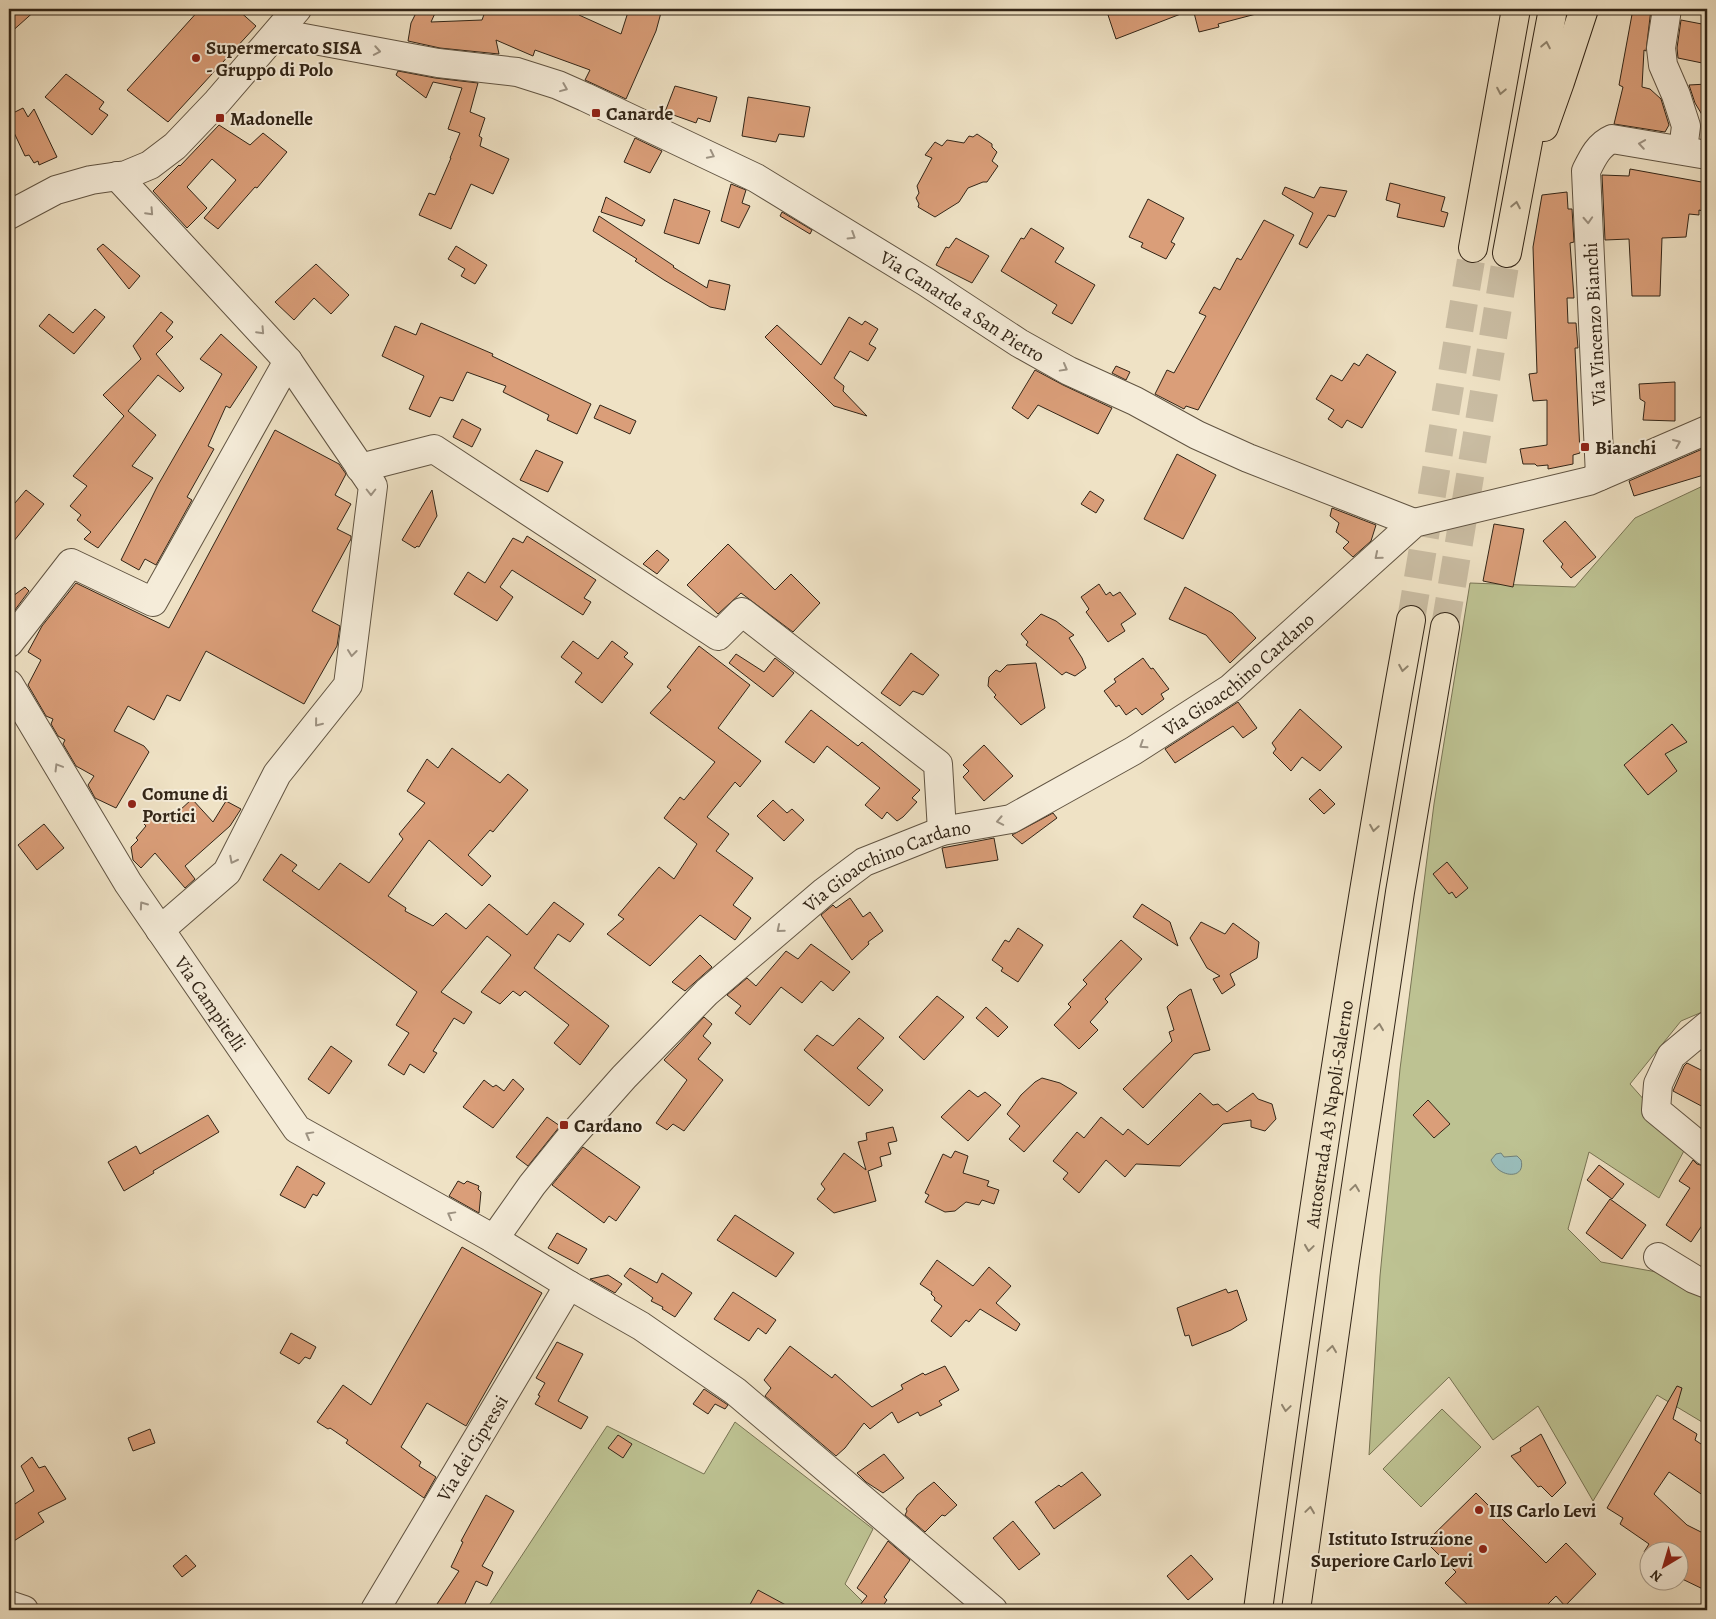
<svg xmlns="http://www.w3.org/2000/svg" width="1716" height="1619" viewBox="0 0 1716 1619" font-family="Alegreya,serif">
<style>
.green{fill:#bdc292;stroke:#787454}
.water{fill:#9abdba;stroke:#708079}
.building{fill:#da9e79;stroke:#322517}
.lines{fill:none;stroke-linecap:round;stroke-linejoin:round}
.highway-tunnel{stroke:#c9bca2;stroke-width:28;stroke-dasharray:28 14;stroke-linecap:butt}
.minor-casing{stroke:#615442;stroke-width:30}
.highway-casing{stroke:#322517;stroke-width:30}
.minor{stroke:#f5ecd9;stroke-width:28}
.highway{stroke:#efe2c5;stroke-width:28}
.oneway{stroke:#90846e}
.oneway2{stroke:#9d9282}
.poi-dot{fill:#8f2418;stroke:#f5ecd9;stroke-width:2}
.labels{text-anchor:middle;stroke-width:4;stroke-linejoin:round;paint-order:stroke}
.poi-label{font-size:19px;font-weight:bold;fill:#322517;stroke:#f5ecd9;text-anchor:start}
.street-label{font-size:19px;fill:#322517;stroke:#f5ecd9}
</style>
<rect width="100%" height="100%" fill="#efe2c5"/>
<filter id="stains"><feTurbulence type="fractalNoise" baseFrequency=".004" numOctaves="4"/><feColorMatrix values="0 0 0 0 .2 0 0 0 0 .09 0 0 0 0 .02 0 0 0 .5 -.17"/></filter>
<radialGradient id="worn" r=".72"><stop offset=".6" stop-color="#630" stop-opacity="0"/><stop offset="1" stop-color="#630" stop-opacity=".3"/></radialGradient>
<path class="green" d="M1707 484V1010L1681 1021 1630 1084 1686 1147 1659 1198 1589 1152 1568 1229 1601 1262 1668 1274 1707 1300V1425L1657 1395 1593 1501 1538 1406 1493 1440 1449 1377 1369 1455 1380 1276 1400 1069 1434 804 1470 583 1575 587 1635 518Z
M1442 1409 1481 1447 1421 1507 1383 1469Z
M735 1422 873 1529 845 1584 871 1610H486L607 1426 704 1474Z"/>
<path class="water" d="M1501 1153 1504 1157 1517 1156 1521 1160C1525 1175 1510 1178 1499 1170 1496 1168 1493 1164 1491 1160L1496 1154Z"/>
<path class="building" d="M9 9H37L9 34Z
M200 9H237L256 26 168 122 127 90Z
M418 9H437L431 22 482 20 486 9H579V15L621 34 629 9H662L656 31 626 99 585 80 590 70 535 50 533 56 496 40 499 54 440 48 408 41 411 23Z
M1126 9H1191V10L1116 39 1108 15Z
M1193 9H1255L1256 14 1218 24 1219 27 1199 32Z
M1633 9H1651L1646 51 1644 50 1642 87 1650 89 1661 99 1669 125 1665 132 1614 124 1623 87 1619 85Z
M1681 20 1707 25V64L1678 58 1677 48Z
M398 71 435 78 478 83 470 112 485 118 479 136 482 138 480 146 509 159 493 194 471 184 451 229 419 215 429 193 435 195 451 158H450L460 133 448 129 462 88 433 82 426 98 396 75Z
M66 74 104 102 99 109 108 115 92 135 45 97Z
M1707 84V123L1695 103 1689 85Z
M675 86 717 97 710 122 698 118 696 123 665 112Z
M748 97 810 107 804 137 779 134 776 142 742 136Z
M23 108 28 117 34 109 57 157 39 165 38 161 34 163 29 155 25 156 9 122V115Z
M219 125 250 145 263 133 287 152 257 188 255 187 218 229 204 218 236 180 212 159 187 187 207 208 187 228 153 191 179 165 180 166Z
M977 134 992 144V147L997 152 992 161 998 166 987 182H983L968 188 959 202 935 217 918 207 919 204 916 198 919 193 917 186 932 158 925 155 935 142 942 146 947 140 964 143 969 136 973 137Z
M635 138 662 151 650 173 624 162Z
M1630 169 1707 183V212L1699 210V215L1689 214 1686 237 1662 238 1660 296H1632L1629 239 1605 240 1602 175 1629 176Z
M1390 183 1445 197 1441 211 1448 213 1444 227 1397 217 1400 204 1386 200Z
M731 184 746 190 742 203 750 206 739 228 721 221Z
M1285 187 1314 198 1320 187 1347 191 1335 217 1328 215 1307 248 1299 244 1313 213 1282 194Z
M1567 192 1568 209H1572L1574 242 1570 243 1574 298H1567L1568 323H1576L1578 348H1575L1580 453 1573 455V464L1548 469V465L1537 466 1535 464H1523L1520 449 1547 445V400L1533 401 1529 374 1537 373 1533 247 1542 195Z
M606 197 645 220 642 226 601 212Z
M674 199 710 211 699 244 664 233Z
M1148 199 1184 218 1171 242 1175 244 1166 259 1141 247 1143 243 1129 237Z
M782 212 812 230 810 234 780 216Z
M599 216 674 266 673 267 707 288 709 280 730 285 725 310 710 307 664 280 635 261 637 259 593 231Z
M1264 220 1294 235 1198 410 1186 406 1184 409 1155 394 1167 370 1174 373 1206 316 1199 313 1214 287 1220 290 1237 258 1241 260Z
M1031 228 1064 248 1055 262 1095 285 1072 324 1052 313 1057 305 1001 271 1021 238 1024 239Z
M956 238 989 256 972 283 936 265 946 247 949 248Z
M103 244 140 276 129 289 97 249Z
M456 246 487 265 475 284 461 276 465 269 448 259Z
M316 264 349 295 331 314 314 298 294 320 275 302Z
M95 309 105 317 74 354 39 326 49 314 73 333Z
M161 312 173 322 166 331 173 337 156 354 184 388 180 392 158 375 128 411 156 435 132 466 153 478 98 548 84 539 91 532 77 520 81 515 70 506 87 486 73 476 124 416 103 395 141 359 133 346Z
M849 317 862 325 865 321 878 329 869 344 876 348 868 361 850 351 834 378 844 386 843 391 867 416 834 406 765 337 777 325 821 365Z
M421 323 493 354 492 356 591 404 577 434 547 420 549 415 503 392 506 386 467 372 453 401 440 397 430 417 409 409 424 376 382 356 395 326 416 335Z
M221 334 257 367 230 408 226 406 208 446 214 449 187 497 192 500 156 565 145 559 139 570 121 560 158 485 222 374 200 359Z
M1367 354 1396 372 1362 428 1347 420 1342 428 1328 419 1334 410 1316 399 1331 375 1342 381 1354 363 1359 366Z
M1116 366 1130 372 1126 380 1112 373Z
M1035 370 1063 385 1112 408 1098 434 1038 405 1028 419 1012 408Z
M1675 382V421L1643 420 1645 402 1640 399 1639 384Z
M600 405 636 421 630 434 594 418Z
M462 419 481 429 472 447 453 437Z
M275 430 339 464 346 474 335 495 351 504 337 529 351 536V539L312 611 340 626 337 646 304 704 206 651 180 701 167 695 154 720 128 706 114 731 144 746 149 752 116 808 95 798 88 785 94 776 76 766 63 744 65 740 58 736 51 724 53 719 46 716 28 685 41 660 28 652 42 626 76 583 169 628Z
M1707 447V474L1634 496 1629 481Z
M536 450 563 462 548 492 520 480Z
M1177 454 1216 475 1183 539 1144 519Z
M26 490 44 504 9 547V510Z
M432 490 437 516 419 547 417 546 415 548 402 540Z
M1090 491 1104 500 1096 513 1081 504Z
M1332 508 1376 525 1371 541 1353 557 1343 548 1349 542 1336 532 1339 523 1330 516Z
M1565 521 1596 557 1571 578 1561 567 1563 564 1543 541Z
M1494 524 1524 529 1513 587 1483 581Z
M527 536 596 580 584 598 591 602 583 615 512 570 500 587 513 597 497 621 454 594 468 572 485 583 513 538 523 543Z
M728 544 775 590 791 574 820 603 793 632 741 593 718 614 687 585Z
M657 550 669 560 657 574 643 564Z
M1099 584 1106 595 1110 592 1113 596 1120 592 1136 614 1121 624 1125 631 1108 642 1086 612 1089 609 1081 597Z
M25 587 29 591 9 618V599Z
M1185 587 1232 613 1256 638 1230 663 1206 635 1169 619Z
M1041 614 1056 621 1074 635 1069 638 1082 658 1086 668 1075 676 1066 672 1062 675 1026 645 1028 642 1021 634Z
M573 641 598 659 612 641 628 653 624 657 633 664 602 703 575 682 582 673 561 657Z
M699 646 750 685 718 728 761 761 740 787 735 782 707 817 729 834 716 851 753 878 733 905 751 918 735 940 700 915 650 966 607 934 624 919 618 915 659 867 674 879 697 844 664 818 680 797 684 800 715 762 650 713 671 690 667 687Z
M911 653 939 675 923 695 913 691 900 706 881 693Z
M736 654 764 672 775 658 794 673 773 697 729 663Z
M1143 658 1151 669 1153 668 1169 689 1161 694 1164 699 1142 715 1136 708 1126 715 1119 705 1116 707 1104 691 1116 682 1114 679Z
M1036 663 1045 708 1021 725 994 697 996 695 988 686 989 677 996 670 1000 672 1007 665Z
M1238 702 1257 728 1243 738 1233 726 1175 763 1165 749Z
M1300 709 1342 747 1320 771 1302 757 1291 771 1273 753 1276 749 1272 743Z
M811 710 858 746 862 742 920 790 912 798 917 802 903 817 897 821 887 812 882 819 865 805 880 788 827 746 814 763 785 742Z
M1672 724 1687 742 1665 754 1677 771 1648 795 1624 765Z
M984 745 1013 776 984 801 963 777 969 771 963 765Z
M452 748 500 783 508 774 528 790 493 832 490 830 468 855 491 876 482 886 429 840 388 896 406 908 405 911 433 926 446 913 466 929 489 904 527 935 554 902 584 924 570 942 558 934 534 968 609 1026 580 1065 554 1043 569 1025 525 991 520 996 513 991 500 1004 481 992 511 955 487 936 441 992 472 1012 464 1024 454 1018 433 1051 437 1053 424 1073 410 1064 404 1075 388 1065 409 1033 396 1025 417 992 263 880 281 854 297 865 292 871 319 890 340 863 369 883 403 839 399 834 425 803 407 791 427 759 438 768Z
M1320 789 1335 804 1324 814 1309 799Z
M192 799 213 822 226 801 241 809 230 826 185 866 195 879 185 888 155 853 141 868 133 860 131 847 138 840 136 838 146 826 144 824 155 814 165 824Z
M773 800 787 813 792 809 804 820 784 841 757 816Z
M1053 813 1057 818 1022 844 1012 835Z
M44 824 64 848 37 870 18 845Z
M994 838 998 860 946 868 942 848Z
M1447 862 1468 888 1456 898 1452 892 1449 894 1433 874Z
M850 898 863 917 870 912 883 931 868 942 869 944 852 960 821 915 833 905 836 908Z
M1142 904 1170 922 1178 946 1133 917Z
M1201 922 1225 934 1233 923 1259 942 1257 958 1230 974 1235 985 1222 994 1213 979 1220 976 1207 968 1190 938Z
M1018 928 1043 945 1018 982 1001 971 1003 968 992 960 1005 940 1009 942Z
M1121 940 1142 959 1105 999 1108 1002 1090 1022 1098 1030 1079 1049 1054 1025 1071 1007 1068 1004 1087 984 1083 980Z
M811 944 850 972 833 991 821 981 802 1003 781 987 750 1025 735 1013 741 1006 727 995 747 978 756 986 786 951 798 959Z
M700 955 712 967 685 991 672 982Z
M1191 989 1210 1050 1194 1054 1143 1108 1123 1089 1172 1041 1169 1032 1174 1030 1167 1007 1179 995Z
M937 996 964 1017 924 1060 899 1037Z
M986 1007 1008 1027 998 1037 976 1018Z
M704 1017 712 1024 703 1036 711 1043 698 1059 723 1080 684 1131 673 1124 667 1130 656 1123 687 1080 664 1060Z
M859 1018 884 1038 857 1068 883 1090 869 1106 804 1050 817 1035 833 1046Z
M331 1046 352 1061 329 1094 308 1079Z
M1687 1063 1707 1073V1109L1673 1091 1684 1066Z
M1042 1078 1060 1083 1077 1093 1024 1152 1009 1139 1020 1126 1007 1114 1021 1095 1035 1082Z
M513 1079 524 1089 493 1128 463 1107 484 1080 493 1087 496 1085 504 1091Z
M969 1090 978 1097 985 1092 1001 1105 968 1141 941 1117Z
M1200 1093 1213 1105 1218 1104 1227 1112 1253 1093 1258 1099 1272 1104 1276 1119 1265 1131 1251 1127V1120L1223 1124 1180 1166 1136 1164 1125 1177 1106 1160 1079 1193 1063 1179 1068 1173 1053 1161 1077 1132 1084 1138 1101 1117 1123 1135 1128 1129 1148 1145Z
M1428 1100 1450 1124 1434 1138 1413 1115Z
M208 1115 219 1132 153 1171 154 1173 124 1191 108 1162 136 1146 140 1154Z
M547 1117 560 1126 528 1166 516 1157Z
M893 1127 897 1141 888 1143 891 1154 880 1157 882 1166 868 1171 876 1201 834 1213 817 1199 825 1189 821 1184 844 1153 866 1170 858 1142 867 1140 866 1133Z
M583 1147 640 1187 616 1221 609 1216 604 1223 552 1185Z
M955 1151 968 1156 963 1173 989 1181 987 1186 999 1190 994 1204 982 1200 979 1205 966 1202 955 1211 945 1212 925 1202 929 1195 925 1193 943 1154 951 1158Z
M1693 1160 1697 1164 1707 1167V1218L1691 1242 1666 1225 1690 1188 1679 1181Z
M1599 1165 1624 1184 1612 1199 1587 1180Z
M297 1166 325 1183 317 1196 313 1194 305 1208 280 1195Z
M458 1181 464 1184 467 1181 479 1186 478 1189 481 1192 479 1213 449 1196Z
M1610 1199 1646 1225 1622 1259 1586 1233Z
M735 1215 794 1253 776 1277 717 1240Z
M557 1233 587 1249 578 1264 548 1248Z
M462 1247 542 1293 466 1426 427 1403 401 1447 421 1462 419 1466 436 1477 424 1498 346 1443 348 1440 330 1428 328 1429 317 1422 343 1385 371 1405Z
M937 1260 973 1286 989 1267 1011 1286 996 1303 1020 1324 1016 1331 980 1309 969 1322 966 1320 951 1337 931 1321 942 1306 934 1300 935 1298 931 1294 932 1292 920 1284Z
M630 1268 657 1283 662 1273 692 1293 675 1317 662 1309 663 1307 651 1301 653 1298 624 1276Z
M608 1275 622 1284 615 1293 590 1279Z
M1226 1289 1228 1293 1237 1290 1247 1320 1231 1330 1192 1346 1189 1335 1185 1336 1177 1308Z
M733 1292 776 1320 766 1334 758 1328 749 1341 714 1319Z
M291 1333 316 1347 310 1359 305 1357 299 1364 280 1353Z
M557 1342 583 1354 558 1401 588 1417 581 1429 535 1404 540 1396 538 1395 545 1383 536 1378Z
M790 1346 832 1378 835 1374 872 1407 903 1389 901 1385 923 1373 925 1375 945 1366 959 1390 939 1401 942 1405 920 1416 918 1412 898 1423 892 1412 870 1429 864 1423 845 1448 836 1456 765 1396 771 1388 764 1380Z
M1677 1386 1682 1388 1673 1419 1697 1434 1695 1440 1707 1448V1498L1669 1472 1654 1494 1687 1525 1707 1535V1591L1678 1577V1552H1644L1649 1544 1620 1524 1623 1518 1607 1508Z
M704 1389 728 1405 725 1409 715 1404 708 1414 693 1404Z
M150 1429 155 1443 133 1451 128 1438Z
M1541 1434 1566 1483 1552 1497 1541 1486 1538 1487 1511 1456 1521 1451 1520 1448Z
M618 1435 632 1444 623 1458 608 1448Z
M884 1454 904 1478 883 1493 866 1482 857 1473Z
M32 1457 39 1468 45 1466 66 1499 38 1513 44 1522 9 1544V1508L34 1491 21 1466Z
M1082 1472 1101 1495 1054 1529 1035 1502 1059 1485 1061 1487Z
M934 1482 957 1505 945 1516 942 1515 925 1532 905 1515 907 1511 906 1509 917 1495Z
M1476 1493 1546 1563 1566 1543 1596 1574 1565 1606 1556 1596 1542 1610H1473L1445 1583 1456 1572 1426 1542Z
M486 1495 514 1511 482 1566 493 1572 487 1586 476 1581 462 1610H433L459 1571 451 1567 463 1542 461 1541Z
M1013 1521 1040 1554 1019 1570 993 1538Z
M888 1541 910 1560 884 1597 887 1600 880 1610H869L860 1605 867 1596 857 1588Z
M186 1555 196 1566 182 1577 173 1566Z
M1191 1555 1213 1579 1188 1600 1167 1576Z
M758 1590 795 1610H747Z"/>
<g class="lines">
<path class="highway-tunnel" d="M1411 620 1473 248
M1445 627 1507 253"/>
<g class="minor-casing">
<g id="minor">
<path d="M1667 9 1661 48 1663 65 1676 95 1686 126 1683 150"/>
<path id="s1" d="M277 33 438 63 517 72 558 85 585 97 756 178 926 282 1019 343 1069 371 1135 401 1197 435 1248 458 1414 523"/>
<path d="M117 176 288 361 373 486 348 685 277 774 227 872 160 930"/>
<path d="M9 215 56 190 91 180 126 175 150 165 175 146 217 102 297 9"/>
<path d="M360 468 434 449 718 636 742 612 938 764 942 831"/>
<path d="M1600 476 1586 171C1592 159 1598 145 1612 139L1707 155"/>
<path d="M9 643 71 563 153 602 288 361"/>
<path id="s2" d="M9 684 128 883 297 1129 494 1239 569 1285 641 1326 735 1391 993 1610"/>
<path d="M1707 1026 1671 1056 1658 1084 1656 1110 1707 1152"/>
<path id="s3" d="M494 1239 532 1185 570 1138 624 1077 707 992 824 892 864 862 942 831 1011 819 1133 751 1231 688 1414 523 1589 481 1707 430"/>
<path d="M1658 1257 1694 1279 1707 1284"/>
<path d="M9 1605 24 1610"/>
<path id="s4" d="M375 1610 569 1285"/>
</g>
</g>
<g class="highway-casing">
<g id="highway">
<path d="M1544 127 1560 82 1584 9"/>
<path d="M1473 248 1516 9"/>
<path d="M1507 253 1553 9"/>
<path id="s5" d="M1258 1610C1302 1279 1351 949 1411 620"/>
<path d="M1296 1610 1345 1260 1400 892 1445 627"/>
</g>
</g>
<use href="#minor" class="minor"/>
<use href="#highway" class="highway"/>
</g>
<defs><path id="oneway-chevron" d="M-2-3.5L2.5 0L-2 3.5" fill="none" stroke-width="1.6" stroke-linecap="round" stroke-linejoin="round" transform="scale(1.25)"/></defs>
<g class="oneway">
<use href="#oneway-chevron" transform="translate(1546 45) rotate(-79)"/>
<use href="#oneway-chevron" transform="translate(1501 91) rotate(101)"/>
<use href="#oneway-chevron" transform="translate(1516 205) rotate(-79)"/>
<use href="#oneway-chevron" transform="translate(1403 668) rotate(100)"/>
<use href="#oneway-chevron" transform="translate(1374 828) rotate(99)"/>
<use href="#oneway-chevron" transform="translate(1379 1027) rotate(-82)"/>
<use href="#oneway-chevron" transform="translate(1355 1188) rotate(-82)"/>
<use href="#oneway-chevron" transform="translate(1309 1248) rotate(98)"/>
<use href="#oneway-chevron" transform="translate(1332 1349) rotate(-82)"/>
<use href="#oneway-chevron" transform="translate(1286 1408) rotate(98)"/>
<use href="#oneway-chevron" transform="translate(1310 1510) rotate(-82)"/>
</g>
<g class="oneway2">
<use href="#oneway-chevron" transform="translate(377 51) rotate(10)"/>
<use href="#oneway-chevron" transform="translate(564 88) rotate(22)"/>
<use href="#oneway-chevron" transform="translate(1642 144) rotate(-171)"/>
<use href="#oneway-chevron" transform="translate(711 155) rotate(26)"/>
<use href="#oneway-chevron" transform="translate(150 212) rotate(47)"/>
<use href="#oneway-chevron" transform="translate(1588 220) rotate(87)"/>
<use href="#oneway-chevron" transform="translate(852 236) rotate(32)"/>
<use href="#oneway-chevron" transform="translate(261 331) rotate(47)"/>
<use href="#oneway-chevron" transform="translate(1064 368) rotate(29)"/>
<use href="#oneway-chevron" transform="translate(1677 443) rotate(-23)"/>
<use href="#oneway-chevron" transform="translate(371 492) rotate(90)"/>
<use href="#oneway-chevron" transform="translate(1378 556) rotate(140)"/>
<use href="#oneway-chevron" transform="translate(352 653) rotate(97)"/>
<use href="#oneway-chevron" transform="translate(318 723) rotate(129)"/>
<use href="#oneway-chevron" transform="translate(1143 745) rotate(147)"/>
<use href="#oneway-chevron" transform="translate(58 767) rotate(-121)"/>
<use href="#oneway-chevron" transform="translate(1000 821) rotate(169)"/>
<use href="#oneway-chevron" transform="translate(233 860) rotate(117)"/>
<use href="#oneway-chevron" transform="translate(143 905) rotate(-125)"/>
<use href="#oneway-chevron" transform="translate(780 929) rotate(140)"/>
<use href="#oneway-chevron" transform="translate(309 1135) rotate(-151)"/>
<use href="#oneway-chevron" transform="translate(451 1215) rotate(-151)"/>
</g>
<g class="poi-dot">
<circle cx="196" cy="58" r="5"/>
<rect x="591" y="108" width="10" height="10" rx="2.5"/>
<rect x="215" y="113" width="10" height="10" rx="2.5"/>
<rect x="1580" y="442" width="10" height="10" rx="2.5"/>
<circle cx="132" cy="804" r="5"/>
<rect x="559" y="1120" width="10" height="10" rx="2.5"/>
<circle cx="1479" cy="1510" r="5"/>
<circle cx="1483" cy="1549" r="5"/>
</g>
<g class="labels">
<g class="poi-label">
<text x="206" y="54">Supermercato SISA<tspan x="206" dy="22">- Gruppo di Polo</tspan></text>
<text x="606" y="120">Canarde</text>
<text x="230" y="125">Madonelle</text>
<text x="1595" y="454">Bianchi</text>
<text x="142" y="800">Comune di<tspan x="142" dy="22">Portici</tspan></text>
<text x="574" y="1132">Cardano</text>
<text x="1489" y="1517">IIS Carlo Levi</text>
<text x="1473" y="1545" text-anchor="end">Istituto Istruzione<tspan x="1473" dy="22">Superiore Carlo Levi</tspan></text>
</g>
<g class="street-label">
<text dy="7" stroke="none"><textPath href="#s1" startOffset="748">Via Canarde a San Pietro</textPath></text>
<text transform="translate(1594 324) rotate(-93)" y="7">Via Vincenzo Bianchi</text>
<text dy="7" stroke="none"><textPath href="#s3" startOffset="955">Via Gioacchino Cardano</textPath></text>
<text dy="7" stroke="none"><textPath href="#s3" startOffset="550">Via Gioacchino Cardano</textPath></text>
<text dy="7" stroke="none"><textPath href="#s2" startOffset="378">Via Campitelli</textPath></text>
<text dy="7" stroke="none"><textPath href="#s5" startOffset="501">Autostrada A3 Napoli-Salerno</textPath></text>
<text dy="7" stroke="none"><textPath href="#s4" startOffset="189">Via dei Cipressi</textPath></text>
</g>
</g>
<rect width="1716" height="1619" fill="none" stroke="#efe2c5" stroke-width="30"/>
<rect x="10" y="10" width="1696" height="1599" fill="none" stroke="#322517" stroke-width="2.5"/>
<rect x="15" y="15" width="1686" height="1589" fill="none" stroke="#322517"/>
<g transform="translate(1664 1566) rotate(218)"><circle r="24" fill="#f5ecd9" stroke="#a79c8b"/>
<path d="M0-4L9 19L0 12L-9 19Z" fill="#8f2418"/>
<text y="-8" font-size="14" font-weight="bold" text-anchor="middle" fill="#322517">N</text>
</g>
<rect width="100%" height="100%" filter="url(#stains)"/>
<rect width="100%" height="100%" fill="url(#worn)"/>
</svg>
